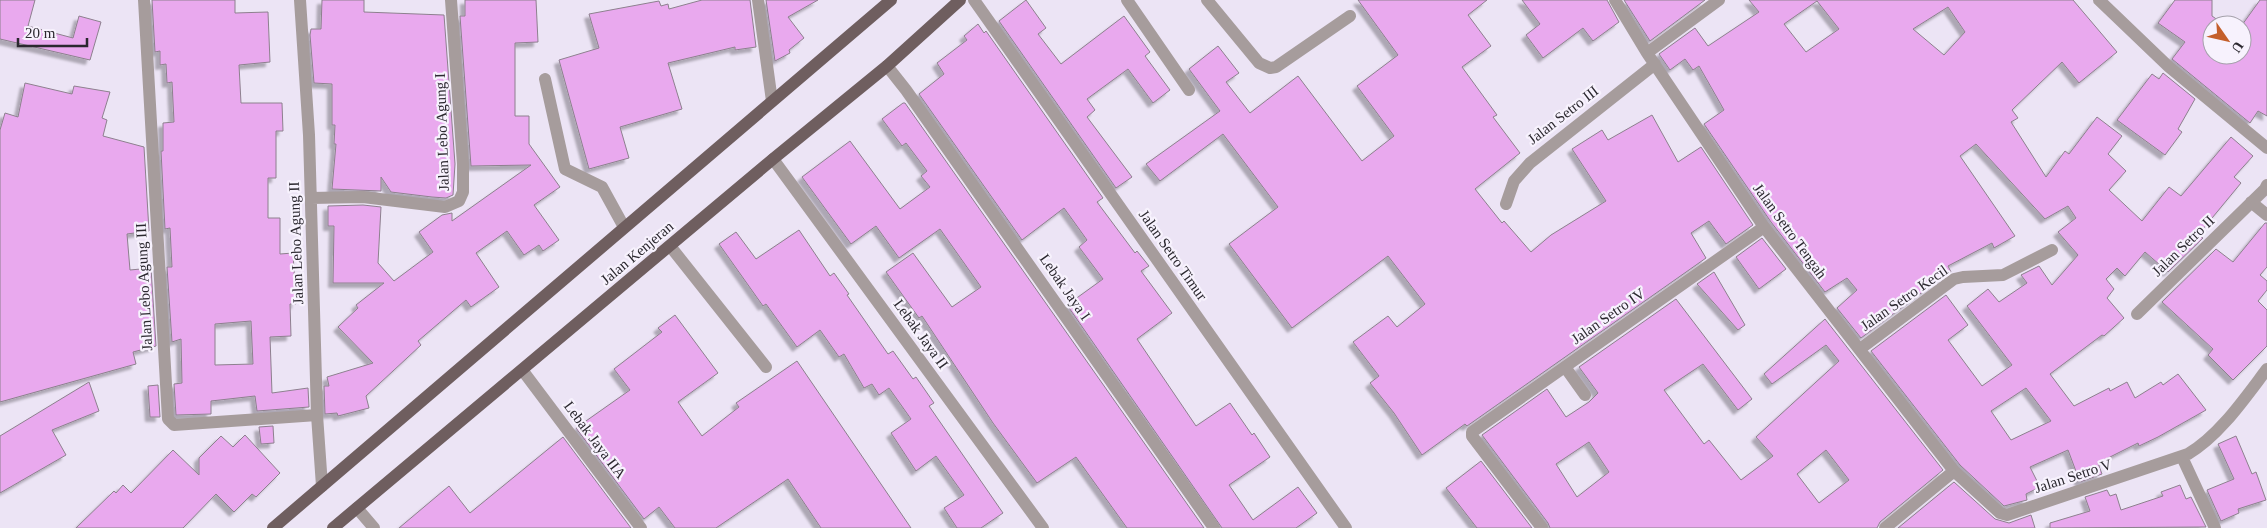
<svg xmlns="http://www.w3.org/2000/svg" width="2267" height="528" viewBox="0 0 2267 528" font-family="Georgia,serif">
<style>
.building{fill:#e9a9ee;stroke:#8d808e;fill-rule:evenodd;filter:url(#shadow)}
.lines{fill:none;stroke-linecap:round;stroke-linejoin:round}
.minor{stroke:#a69c9c;stroke-width:12}
.major{stroke:#6f5e5f;stroke-width:12}
.labels{text-anchor:middle;stroke-width:4.5;stroke-linejoin:round;paint-order:stroke}
.street-label{font-size:15px;fill:#2b282f;stroke:#f7f2fd}
</style>
<defs>
<filter id="shadow"><feDropShadow dx="-4.5" dy="4.5" stdDeviation="1" flood-color="#0004"/></filter>
</defs>
<rect width="100%" height="100%" fill="#ece4f5"/>
<path class="building" d="M0 0H35L28 26 73 38 79 16 101 22 90 60 0 39Z
M152 0H235V13L268 12 270 62 239 65 241 103H282L283 131H276V178H268V218H280V254L293 253 296 304H290L291 336 270 337 272 393 308 388 309 407 257 411 255 396 211 401V414L176 415 174 384 182 383 181 339 172 342 167 267H172L170 228 165 229 161 151H163V123L174 122 172 82 167 83 166 64 160 65V51L155 52ZM251 321 253 364 215 365V324Z
M322 0H364V12L444 15 455 164 453 195 446 198 432 197 391 192 381 177V191L332 189 336 144H334L335 125H332V84L314 83 310 35 311 29H321Z
M465 0H536L538 42 515 43V116H529V144L560 187 534 205 559 240 543 251 539 245 524 255 507 231 476 253 499 287 471 307 466 300 418 341 421 345 366 396 369 408 338 416 337 413 325 414 324 386H329L327 377 373 363 338 327 358 308 356 305 384 283H333L334 226H328V206L363 205 381 207 378 263 394 281 433 252 419 232 442 215 452 213V221L531 165 471 166 460 16H465Z
M702 0H750L756 47 735 50V47L668 63 682 109 620 127 629 158 589 169 559 60 599 48 589 14 659 1 661 6 668 4 669 9Z
M766 0H818L788 17 804 38 789 50 790 53 775 61Z
M1026 0 1046 28 1038 34 1061 64 1124 16 1150 52 1145 56 1170 90 1153 103 1128 69 1087 99 1095 110 1087 117 1132 177 1116 188 999 21Z
M1358 0H1487L1468 15 1491 46 1462 67 1497 115 1493 117 1520 153 1475 189 1502 223 1504 221 1531 252 1551 235 1606 201 1572 149 1602 130 1608 140 1652 115 1678 162 1701 147 1753 225 1726 244 1709 221 1691 233 1706 258 1467 426 1465 424 1422 455 1394 413 1370 383 1379 376 1353 342 1388 316 1397 327 1425 304 1388 256 1292 328 1229 244 1278 207 1223 134 1160 181 1146 164 1220 111 1189 69 1218 46 1239 73 1226 82 1250 113 1298 76 1362 161 1394 136 1357 86 1398 55Z
M1522 0H1607L1619 22 1593 41 1583 28 1543 58 1526 35 1540 24Z
M1624 0H1705L1650 41Z
M1749 0H2073L2117 52 2079 83 2062 62 2012 110 2018 118 2011 122 2046 177 2065 151 2069 154 2097 117 2122 136 2108 154 2126 171 2109 190 2142 221 2169 187 2181 196 2231 137 2253 156 2234 177 2241 183 2198 235 2203 238 2168 272 2145 252 2125 276 2117 268 2106 279 2114 289 2107 298 2124 318 2104 336 2102 335 2050 374 2074 406 2109 388 2110 391 2127 382 2135 398 2161 382 2163 385 2178 374 2206 410 2158 437 2139 446 2138 443 2098 463 2102 474 2080 482 2068 450 2030 467 2040 487 2026 494 2027 500 2004 506 1960 465 1871 351 1946 295 1968 325 1948 340 1982 386 2012 365 1967 306 1988 289 1999 302 2027 283 2021 275 2039 266 2052 285 2078 255 2058 232 2076 218 2068 206 2045 219 1976 144 1960 156 2015 236 1994 248 1992 243 1948 266 1951 272 1935 281 1936 282 1861 338 1837 308 1857 290 1847 278 1825 292 1771 222 1704 124 1724 110 1699 66 1693 70 1685 59 1670 70 1659 54 1695 28 1708 46 1759 12ZM1817 1 1839 29 1806 52 1784 24ZM1948 7 1965 32 1944 55 1913 29ZM2026 388 2051 421 2011 440 1991 411Z
M2175 0H2212V16L2225 25H2212V55H2242V25L2260 0H2267V116L2258 111 2250 123 2172 59 2185 42 2158 23Z
M978 24 984 33 986 31 1103 198 1097 202 1135 253 1137 251 1149 266 1141 271 1172 313 1137 339 1196 426 1230 403 1252 435 1254 433 1270 457 1229 485 1253 520 1298 487 1317 513 1296 528H1222L1067 305 1103 279 1079 247 1087 240 1064 208 1022 240 919 94 944 74 937 63 967 40 964 36Z
M2163 73 2195 99 2178 129 2182 132 2165 155 2117 120 2152 74 2159 79Z
M25 83 72 94 74 86 110 92 102 118 107 120 103 136 144 147 149 231 127 234 130 270 151 268 156 346 133 352 136 364 0 402V130L5 113 18 117Z
M903 103H905L1204 528H1127L1076 457 1037 483 993 423 922 316 919 318 886 272 913 253 952 307 981 287 940 229 899 258 876 226 851 244 802 177 850 141 900 209 930 187 921 176 927 171 906 143 902 146 882 119Z
M2265 223H2267V267L2260 275 2267 281V290L2258 301 2267 310V346L2233 380 2208 355 2213 349 2162 302 2216 249 2233 262Z
M799 230 830 276 834 273 849 294 847 295 888 354 893 351 913 379 916 377 934 403 929 406 1003 513 981 528H957L944 508 964 495 936 456 916 471 891 433 911 419 889 388 879 395 872 384 864 388 844 354 839 357 820 330 797 347 766 304 763 306 719 244 736 232 756 259Z
M1762 238 1786 269 1759 289 1736 257Z
M1714 272 1745 325 1738 330 1697 284Z
M1676 299 1752 399 1738 410 1703 364 1664 390 1704 444 1709 440 1741 480 1773 456 1756 437 1839 361 1826 345 1772 384 1764 374 1825 319 1943 470 1880 522 1877 528H1550L1548 523 1482 435 1547 389 1566 417 1589 402 1598 393 1579 367ZM1589 442 1609 472 1577 497 1556 464ZM1826 450 1849 480 1819 503 1797 474Z
M675 315 718 373 678 402 702 436 739 407 736 403 797 361 911 528H821L788 479 716 528H675L659 507 644 519 576 428 630 390 614 369 662 332 658 328Z
M89 382 99 411 52 430 66 455 0 493V436Z
M158 385 160 417H150L148 386Z
M273 426 274 443 261 444 259 427Z
M245 435 280 473 256 497 252 494 234 512 216 494 183 528H76L114 491 116 493 123 485 131 493 173 450 199 475V458L221 436 233 447Z
M2236 436 2252 474 2256 472 2266 500 2238 509 2239 513 2221 521 2207 490 2234 479 2218 444Z
M563 437 631 528H399L449 486 470 513Z
M1481 461 1532 528H1477L1446 488Z
M1954 482 1995 519 2009 523 2031 515 2035 528H1898Z
M2180 485 2186 499 2191 497 2206 527 2050 528V523L2090 511 2085 497 2107 490 2110 496 2116 494 2121 510 2163 496 2161 492Z"/>
<g class="lines">
<path class="minor" d="M144 0 168 419 174 425 317 415
M300 0 309 135 317 415 322 486
M758 0 772 101
M974 0 1346 528
M1127 0 1189 90
M1207 0 1259 63 1270 68 1276 67 1350 16
M1615 0 1647 53 1764 227 1954 471 2000 513 2007 515 2188 454C2219 436 2245 398 2267 369
M2099 0 2169 67 2267 148
M1647 53 1719 0
M887 66 906 90 1214 528
M545 79 565 169 602 187 624 227
M773 159 1043 528
M311 198 363 197 445 207 459 201 463 192V164L451 0
M2251 202 2267 215
M1506 204 1514 181 1530 163 1655 64
M670 246 766 367
M2137 314 2265 189 2267 185
M1860 349 1954 279 1963 277 2003 275 2052 250
M1565 367 1585 395
M523 371 641 528
M2182 457 2215 528
M357 508 374 528
M1542 528 1472 436V432L1764 227
M1885 528 1954 471"/>
<path class="major" d="M273 528 891 0
M333 528 773 159 887 66 960 0"/>
</g>
<g class="labels">
<g class="street-label">
<text transform="translate(1563 115) rotate(-38)" y="5">Jalan Setro III</text>
<text transform="translate(442 132) rotate(-92)" y="5">Jalan Lebo Agung I</text>
<text transform="translate(1790 231) rotate(54)" y="5">Jalan Setro Tengah</text>
<text transform="translate(296 243) rotate(-92)" y="5">Jalan Lebo Agung II</text>
<text transform="translate(2183 246) rotate(-44)" y="5">Jalan Setro II</text>
<text transform="translate(637 253) rotate(-40)" y="5">Jalan Kenjeran</text>
<text transform="translate(1173 255) rotate(55)" y="5">Jalan Setro Timur</text>
<text transform="translate(144 287) rotate(-93)" y="5">Jalan Lebo Agung III</text>
<text transform="translate(1065 287) rotate(55)" y="5">Lebak Jaya I</text>
<text transform="translate(1904 298) rotate(-35)" y="5">Jalan Setro Kecil</text>
<text transform="translate(1608 316) rotate(-35)" y="5">Jalan Setro IV</text>
<text transform="translate(921 334) rotate(54)" y="5">Lebak Jaya II</text>
<text transform="translate(595 440) rotate(53)" y="5">Lebak Jaya IIA</text>
<text transform="translate(2073 476) rotate(-18)" y="5">Jalan Setro V</text>
</g>
</g>
<g transform="translate(2227 40) rotate(124)"><circle r="24" fill="#f7f2fd" stroke="#a5a1ab"/>
<path d="M0-4L9 19L0 12L-9 19Z" fill="#c45f2b"/>
<text y="-8" font-size="14" font-weight="bold" text-anchor="middle" fill="#2b282f">U</text>
</g>
<path d="M18 38v8h69v-8" fill="none" stroke="#2b282f" stroke-width="2.5"/>
<text x="25" y="38" font-size="15" fill="#2b282f" stroke="#f7f2fd" stroke-width="4" paint-order="stroke">20 m</text>
</svg>
